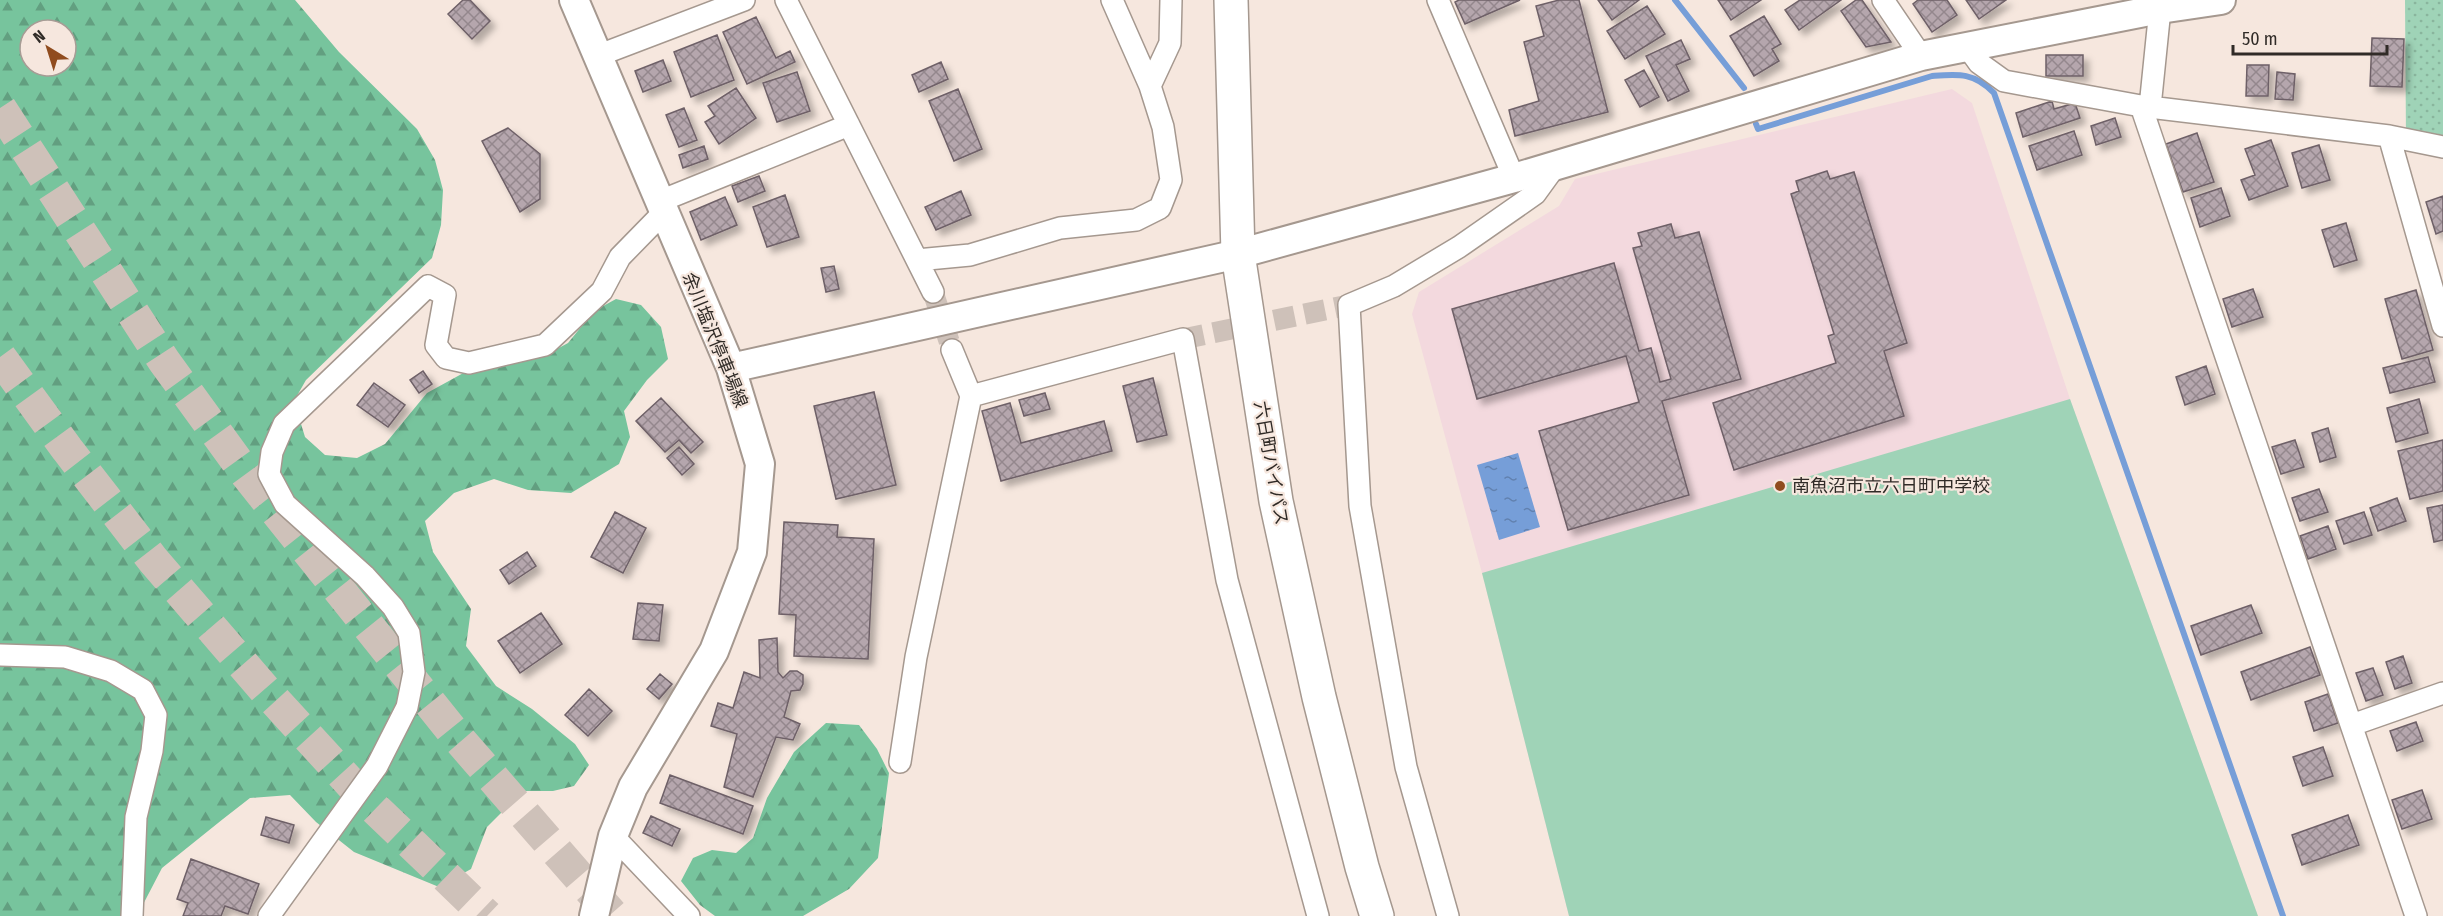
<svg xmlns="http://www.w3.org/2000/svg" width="2443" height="916" viewBox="0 0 2443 916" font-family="'Fira Sans Condensed','Noto Sans JP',sans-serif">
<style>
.education{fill:#f3d9de}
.grass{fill:#9fd3b7}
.forest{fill:url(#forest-firs);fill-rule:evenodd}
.park{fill:url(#park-dots)}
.water{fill:url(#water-ripples)}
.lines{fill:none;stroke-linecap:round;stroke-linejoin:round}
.stream{stroke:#769ed8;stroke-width:6}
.building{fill:url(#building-cross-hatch);stroke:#6e6067;stroke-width:1.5;filter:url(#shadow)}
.street-tunnel{stroke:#cec1b9;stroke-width:21;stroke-dasharray:21 10;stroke-linecap:butt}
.highway-tunnel{stroke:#cec1b9;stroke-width:33;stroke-dasharray:33 16;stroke-linecap:butt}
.street-casing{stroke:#a5988f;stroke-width:24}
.secondary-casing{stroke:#a5988f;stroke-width:32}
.highway-casing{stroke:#a5988f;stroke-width:36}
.street{stroke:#fff;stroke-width:21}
.secondary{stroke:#fff;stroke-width:28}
.highway{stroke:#fff;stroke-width:33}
.poi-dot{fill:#904c1e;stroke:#f6e7de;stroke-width:2}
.labels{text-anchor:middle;stroke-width:4.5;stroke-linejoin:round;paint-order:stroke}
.street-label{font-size:18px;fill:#302b27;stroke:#f6e7de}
.poi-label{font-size:18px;fill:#302b27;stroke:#f6e7de;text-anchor:start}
</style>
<defs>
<pattern id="forest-firs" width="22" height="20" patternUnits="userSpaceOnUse" patternTransform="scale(1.5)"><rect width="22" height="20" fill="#77c49d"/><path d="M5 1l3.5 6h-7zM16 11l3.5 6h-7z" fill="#629f80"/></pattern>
<pattern id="park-dots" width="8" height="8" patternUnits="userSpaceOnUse" patternTransform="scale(1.5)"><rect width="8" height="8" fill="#9fd3b7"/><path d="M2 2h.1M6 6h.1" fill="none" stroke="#89b59d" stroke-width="1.8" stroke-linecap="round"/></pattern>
<pattern id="water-ripples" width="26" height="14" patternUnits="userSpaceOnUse" patternTransform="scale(1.5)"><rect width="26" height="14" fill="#769ed8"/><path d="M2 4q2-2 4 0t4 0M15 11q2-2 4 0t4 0" fill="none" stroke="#6181af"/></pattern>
<pattern id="building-cross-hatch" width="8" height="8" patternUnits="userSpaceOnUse" patternTransform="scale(1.5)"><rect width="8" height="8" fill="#b5a6ad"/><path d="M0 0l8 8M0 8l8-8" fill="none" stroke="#94878d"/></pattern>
<filter id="shadow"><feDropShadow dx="5.5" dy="5.5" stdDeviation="3" flood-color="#0004"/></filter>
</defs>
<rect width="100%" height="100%" fill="#f6e7de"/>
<path class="education" d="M1952 89 1972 103 2070 399 2258 916H1569L1482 573 1412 314 1419 292 1559 206 1575 179Z"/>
<path class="grass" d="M2070 399 2258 916H1569L1482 573Z"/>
<path class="forest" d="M0 0H295L339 52 417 129 435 160 443 190 441 225 432 258 306 380 294 401 305 437 325 455 357 458 385 444 427 393 467 371 546 355 568 343 594 311 616 299 641 305 661 327 668 359 647 380 624 411 630 437 619 464 571 493 528 490 494 479 454 493 425 521 433 552 471 609 466 646 496 686 532 709 575 744 589 765 574 786 553 791H523L487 827 471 869 439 887 354 852 316 822 290 795 250 798 223 819 162 868 137 916H0ZM30 30H66V66H30Z
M826 723 859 725 877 749 889 773 878 858 849 889 803 916H715L700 905 681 881 693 858 712 850 736 853 753 838 767 798 794 752Z"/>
<path class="park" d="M2405 0H2443V147L2406 139Z"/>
<path class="water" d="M1518 453 1540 527 1499 540 1477 465Z"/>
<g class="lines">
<path class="stream" d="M1675 0 1744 88
M1756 124 1758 129 1932 76C1958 74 1974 72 1994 93L2283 916"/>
</g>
<path class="building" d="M463 0H470L490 21 472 39 448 14Z
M1459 0H1520L1465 24 1455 2Z
M1559 0H1579L1608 112 1515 136 1509 110 1539 101 1524 42 1544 36 1536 6Z
M1598 0H1639L1612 20Z
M1718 0H1761L1731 20Z
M1800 0H1841L1799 30 1785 10Z
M1856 0H1862L1891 42 1866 47 1841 11Z
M1918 0H1947L1957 15 1932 32 1913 4Z
M1966 0H2006L1979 19Z
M1647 6 1665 34 1625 59 1607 31Z
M1764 16 1781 44 1772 49 1779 61 1754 76 1730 36Z
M756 17 776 58 790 51 795 62 747 84 723 32Z
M717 35 734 80 691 97 674 52Z
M2372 38 2404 39 2402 87 2370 86Z
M1681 40 1690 59 1676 65 1689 91 1668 101 1646 56Z
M2046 55H2083V76H2046Z
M663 60 671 81 643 92 635 71Z
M941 62 948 79 919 92 912 75Z
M2247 65H2269L2268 96H2246Z
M1644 70 1659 97 1640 107 1625 80Z
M797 72 810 111 777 122 763 83Z
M2277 72 2295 74 2293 100 2275 99Z
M736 88 756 118 719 144 705 122 715 116 708 106Z
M958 89 982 149 954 161 929 101Z
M2052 101 2054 109 2075 103 2080 118 2023 137 2016 113Z
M684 108 697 140 679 147 666 115Z
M2115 118 2121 137 2096 145 2091 126Z
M508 128 540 154V199L520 212 482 141Z
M2074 131 2082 155 2037 170 2029 146Z
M2197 133 2214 182 2183 192 2166 144Z
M2271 140 2288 186 2249 200 2241 180 2255 175 2245 149Z
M2319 145 2330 180 2302 188 2292 153Z
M704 146 708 159 683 168 679 155Z
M1827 171 1830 179 1854 172 1907 343 1884 351 1904 416 1734 470 1713 403 1836 363 1828 336 1834 334 1791 194 1799 191 1796 181Z
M759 176 765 191 738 202 732 186Z
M2221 188 2230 216 2200 227 2191 198Z
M961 191 971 215 936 230 925 207Z
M785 195 799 237 767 247 753 207Z
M2443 196V231L2436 234 2426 202Z
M725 197 737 225 701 240 690 212Z
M2346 223 2357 260 2334 267 2322 230Z
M1671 224 1675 238 1699 232 1741 379 1662 401 1689 495 1568 530 1539 431 1639 402 1626 356 1477 399 1452 309 1614 263 1639 351 1651 348 1660 382 1671 379 1633 248 1642 246 1638 233Z
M834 266 839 289 826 292 821 268Z
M2253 289 2263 317 2232 327 2223 299Z
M2416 290 2433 350 2402 359 2385 299Z
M2428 357 2435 382 2390 393 2383 368Z
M2206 366 2215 394 2185 405 2176 377Z
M423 371 432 384 419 393 410 380Z
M1153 378 1167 435 1137 442 1123 386Z
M374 383 405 405 388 427 357 405Z
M874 392 896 485 836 499 814 406Z
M1045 393 1050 409 1024 416 1019 400Z
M661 398 703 442 691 453 679 440 665 452 636 421Z
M2419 399 2428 433 2396 442 2387 408Z
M1010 403 1021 443 1104 421 1112 451 1001 481 982 411Z
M2328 428 2336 457 2320 462 2312 433Z
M2295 440 2304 467 2281 474 2272 447Z
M2443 440V491L2410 499 2398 451Z
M679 447 694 464 682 475 667 458Z
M2319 489 2328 512 2300 521 2292 498Z
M2397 498 2406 521 2378 531 2370 508Z
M2443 505V540L2434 542 2427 508Z
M615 512 646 528 623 573 591 557Z
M2364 512 2372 535 2344 544 2336 521Z
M784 522 838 525 837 537 874 539 868 659 794 656 796 615 779 614Z
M2328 526 2336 549 2308 559 2300 536Z
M527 552 536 566 509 584 500 570Z
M638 603 663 605 659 641 633 639Z
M2251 605 2262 633 2201 655 2191 626Z
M541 613 562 644 520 673 498 641Z
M777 638 778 672 783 678 790 671H797L803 675V684L800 690 791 691 784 717 800 724 793 740 776 737 753 797 724 787 737 734 711 726 718 703 733 708 744 672 760 678 759 640Z
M2310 647 2320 675 2251 700 2241 672Z
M2403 656 2412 683 2395 689 2386 662Z
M2373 668 2383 695 2366 701 2356 673Z
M660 674 672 684 659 699 647 689Z
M589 689 612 711 588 736 565 715Z
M2328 694 2338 723 2314 731 2305 702Z
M2416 722 2423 741 2397 751 2390 731Z
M2323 747 2333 776 2303 786 2293 757Z
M670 775 753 806 743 834 660 803Z
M2422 790 2432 819 2402 829 2392 800Z
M2348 815 2359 845 2302 865 2292 835Z
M651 816 680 829 672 846 643 833Z
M266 817 294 825 289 843 261 835Z
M191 859 259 884 248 914 225 906 221 916H183L188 903 177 899Z"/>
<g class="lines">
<path class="street-tunnel" d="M933 292 952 350
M1183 339 1349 305"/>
<path class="highway-tunnel" d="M0 108 164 361 247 475 458 738 613 916
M0 357 67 449 153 560 265 690 364 798 487 916"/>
<g class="street-casing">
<path id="street" d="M786 0 933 292
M1438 0 1514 178
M1883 0 1921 56
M1966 45 1979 63 2004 81 2141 106 2389 136 2443 147
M597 56 744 0
M1150 86 1170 43 1171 0
M2141 106 2416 916
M2150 107 2160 9
M2389 136 2443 326
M658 202 849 125
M917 260 970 255 1060 228 1136 220 1160 208 1171 180 1163 127 1150 86 1112 0
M971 396 1183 339 1227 580 1318 916
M0 655 65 657 111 671 143 690 156 715 152 751 136 817 132 916
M2352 725 2443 693
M900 762 916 657 971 396 952 350
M613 836 689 916
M269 916 377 766 407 707 414 672 409 633 393 607 365 576 285 504 269 474 272 452 284 424 428 286 445 295 436 345 446 358 469 363 545 345 602 291 620 257 663 213
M1448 916 1406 767 1360 506 1349 305 1394 286 1459 247 1535 194 1556 165"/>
</g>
<g class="secondary-casing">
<path id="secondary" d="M574 0 731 368 760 464 752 552 714 651 633 787 613 836 594 916
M731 368 1238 254 1514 178 1921 56 2160 9 2221 0"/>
</g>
<g class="highway-casing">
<path id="highway" d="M1231 0 1238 254 1276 501 1319 697 1362 867 1377 916"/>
</g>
<use href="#street" class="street"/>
<use href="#secondary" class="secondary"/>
<use href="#highway" class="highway"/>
</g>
<circle class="poi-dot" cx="1780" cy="486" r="6"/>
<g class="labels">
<g class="street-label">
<text transform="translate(715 340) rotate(68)" y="6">余川塩沢停車場線</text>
<text transform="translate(1271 463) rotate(80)" y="6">六日町バイパス</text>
</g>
<g class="poi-label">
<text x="1792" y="492">南魚沼市立六日町中学校</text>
</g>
</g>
<g transform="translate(48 48) rotate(322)"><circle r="28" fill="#f6e7de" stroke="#a79c95" stroke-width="1.5"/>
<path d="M0-4.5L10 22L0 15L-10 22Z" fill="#904c1e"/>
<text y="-9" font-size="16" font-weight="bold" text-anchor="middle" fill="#302b27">N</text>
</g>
<path d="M2233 45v9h154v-9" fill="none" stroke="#302b27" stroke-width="3"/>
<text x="2242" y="45" font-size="18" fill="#302b27" stroke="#f6e7de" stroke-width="4.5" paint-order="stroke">50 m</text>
</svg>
